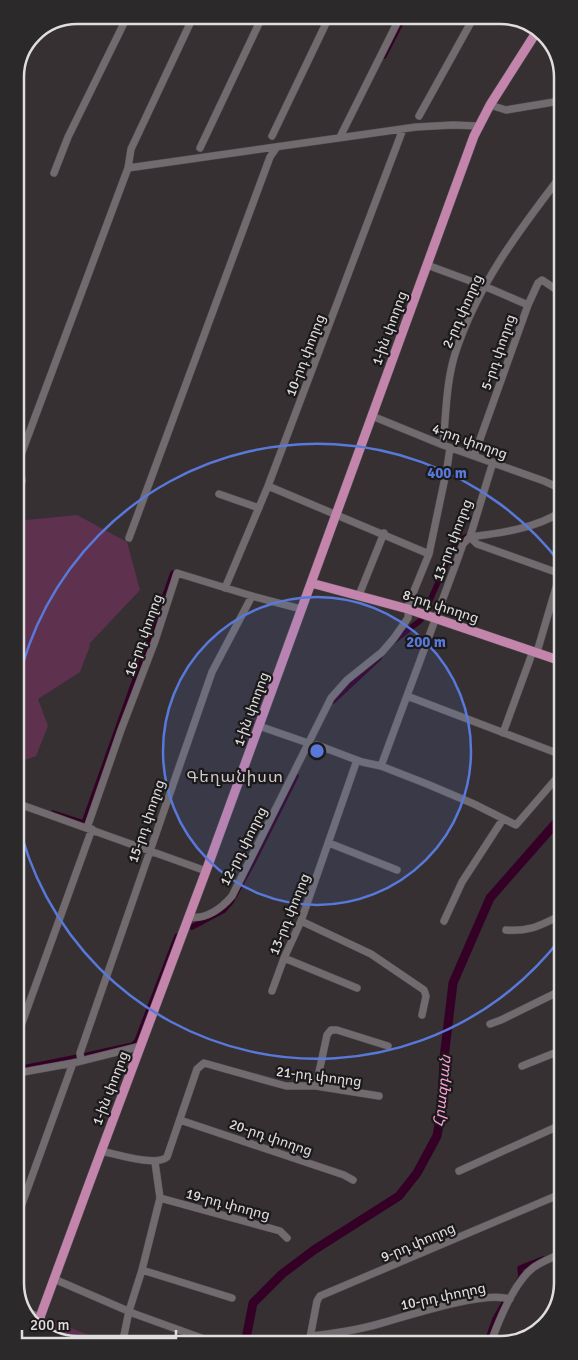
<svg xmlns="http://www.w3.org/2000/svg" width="578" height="1360" viewBox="0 0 578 1360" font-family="Signika,'Noto Sans Armenian',sans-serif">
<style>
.green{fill:#5e314e}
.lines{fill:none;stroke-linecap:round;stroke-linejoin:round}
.canal{stroke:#350026;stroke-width:5.5}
.river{stroke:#350026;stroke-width:9}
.minor-casing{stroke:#544f52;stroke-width:8}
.major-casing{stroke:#544f52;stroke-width:10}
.minor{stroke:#716b6f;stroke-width:7}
.major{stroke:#c485ad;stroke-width:9}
.ring{fill:none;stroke:#5879da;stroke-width:2.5}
.labels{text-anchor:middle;stroke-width:4.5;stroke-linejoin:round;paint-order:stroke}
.street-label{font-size:14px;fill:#e0dddf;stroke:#1c191a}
.water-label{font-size:15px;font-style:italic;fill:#f8a0d7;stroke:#1c191a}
.quarter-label{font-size:16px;letter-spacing:1px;fill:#cec7cb;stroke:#1c191a}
.rim{fill:none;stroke:#e0dddf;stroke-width:2.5}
.centre{fill:#5879da;stroke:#1c191a;stroke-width:2.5}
.ring-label{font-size:15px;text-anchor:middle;font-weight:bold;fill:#5879da;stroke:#1c191a;stroke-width:4.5;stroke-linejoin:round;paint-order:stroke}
</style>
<rect width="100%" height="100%" fill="#363033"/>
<path class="green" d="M77 515 127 542 140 590 89 644 90 646 80 672 38 699 48 726 36 756 17 763 16 521Z
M51 1320 114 1345H72L45 1335Z"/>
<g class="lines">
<path class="canal" d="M384 56 405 15
M427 607 456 542 468 536
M395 640 421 620
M333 701 379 658
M53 813 84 823 173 573
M192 927 224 910 231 902 251 866 296 776
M83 1056 133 1045 137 1041 177 936
M18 1069 78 1057
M518 1282 521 1277 520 1268 543 1259
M487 1342 495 1319 505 1301"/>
<path class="river" d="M245 1344 253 1303 282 1274 314 1250 399 1196 417 1173 437 1136 442 1107 444 1058 453 983 490 898 562 816"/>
<g class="minor-casing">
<path id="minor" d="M490 105 506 110 560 101
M419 116 475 15
M272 136 330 15
M340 137 401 15
M200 148 263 15
M128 168 416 127 453 125 479 126
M54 173 68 137 128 15
M427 265 484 286 528 305
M372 416 443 445 544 481 561 489
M443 445C446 415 446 383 455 354 477 286 517 233 560 177
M474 456 528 305 538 283 542 280 560 292
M22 481 19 460 128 168 131 149 194 15
M268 486 429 554
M219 494 259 508
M470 537 477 544 561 574
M470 537C500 533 534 529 561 512
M129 538 270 157 277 147
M225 588 268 486 403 129
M359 595 384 533
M537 652 560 574
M407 696 562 755
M259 726 308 743
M503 733 533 651
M317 745 362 762 381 766 427 784 474 804 516 825 562 772
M381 766 458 558 463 544 470 537 493 462
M17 809 19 804 206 871
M87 828 121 730 155 641 177 573 252 596 301 609
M329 843 397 870
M189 917C206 920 222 908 232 896L331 698 347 680 382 652 394 638 408 618 409 603 429 554 447 468 450 448
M301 921 371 954 424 990 426 996 422 1015
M444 921 462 882 503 819
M506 930C531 932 540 925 562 915
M284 958 357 988
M272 991 284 958 301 921 357 760
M490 1024 501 1020 562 990
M18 1034 92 829
M81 1061 80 1053 212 672 252 596
M522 1066 562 1050
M18 1073 73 1063 141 1046
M316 1086 327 1035 331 1030H337L388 1046
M180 1120 344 1175 353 1180
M101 1151C116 1154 156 1167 167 1157L197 1069 204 1063 286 1086H316L379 1096
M459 1171 563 1124
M160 1198 273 1229 280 1231 287 1238
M18 1215 73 1063
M142 1270 232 1298
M54 1279 135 1314 218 1344
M24 1311 40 1317
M311 1336C331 1334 351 1331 371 1326 402 1318 482 1290 510 1299
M123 1340 129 1311 142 1270 160 1198 155 1162
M491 1342C499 1320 515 1281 534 1267 543 1261 553 1257 563 1253
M309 1343 317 1301 320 1296 563 1193"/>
</g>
<g class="major-casing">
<path id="major" d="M311 583 408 609 561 661
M36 1328 89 1184 206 871 474 136 490 105 539 28"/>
</g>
<use href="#minor" class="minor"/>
<use href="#major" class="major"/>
</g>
<circle cx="317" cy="751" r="154" fill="#5879da" fill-opacity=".12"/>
<g class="ring">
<circle cx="317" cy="751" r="154"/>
<path d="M561 938A307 307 0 0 1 17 817M17 687A307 307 0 0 1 561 564"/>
</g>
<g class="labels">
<g class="street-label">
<text transform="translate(462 311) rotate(-66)" y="5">2-րդ փողոց</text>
<text transform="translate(389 328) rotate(-70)" y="5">1-ին փողոց</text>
<text transform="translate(498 352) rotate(-71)" y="5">5-րդ փողոց</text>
<text transform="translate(305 355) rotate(-69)" y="5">10-րդ փողոց</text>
<text transform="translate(470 441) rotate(20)" y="5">4-րդ փողոց</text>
<text transform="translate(452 540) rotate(-69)" y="5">13-րդ փողոց</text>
<text transform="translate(441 606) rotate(18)" y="5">8-րդ փողոց</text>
<text transform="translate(143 635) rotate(-70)" y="5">16-րդ փողոց</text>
<text transform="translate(251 709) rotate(-70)" y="5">1-ին փողոց</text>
<text transform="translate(146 821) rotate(-71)" y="5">15-րդ փողոց</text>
<text transform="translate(243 846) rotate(-63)" y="5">12-րդ փողոց</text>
<text transform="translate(289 914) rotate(-68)" y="5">13-րդ փողոց</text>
<text transform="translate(319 1076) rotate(7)" y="5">21-րդ փողոց</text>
<text transform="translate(110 1088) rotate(-69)" y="5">1-ին փողոց</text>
<text transform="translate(271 1137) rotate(19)" y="5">20-րդ փողոց</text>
<text transform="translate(228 1204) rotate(15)" y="5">19-րդ փողոց</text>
<text transform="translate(418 1242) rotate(-23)" y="5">9-րդ փողոց</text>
<text transform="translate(443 1296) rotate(-12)" y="5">10-րդ փողոց</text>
</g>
<g class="water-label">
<text transform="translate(442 1091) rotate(-84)" y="5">Հրազդան</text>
</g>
<g class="quarter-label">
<text x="235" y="782">Գեղանիստ</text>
</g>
</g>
<path d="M0 0H578V1360H0ZM77 24H501A53 53 0 0 1 554 77V1283A53 53 0 0 1 501 1336H77A53 53 0 0 1 24 1283V77A53 53 0 0 1 77 24Z" fill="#2c292a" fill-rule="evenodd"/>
<path class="rim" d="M77 24H501A53 53 0 0 1 554 77V1283A53 53 0 0 1 501 1336H77A53 53 0 0 1 24 1283V77A53 53 0 0 1 77 24Z"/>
<circle cx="317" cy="751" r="8" class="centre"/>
<g class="ring-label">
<text x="447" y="478">400 m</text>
<text x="426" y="647">200 m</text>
</g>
<path d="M22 1330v8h154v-8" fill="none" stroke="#e0dddf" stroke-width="2.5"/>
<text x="30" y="1330" font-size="15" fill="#e0dddf" stroke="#1c191a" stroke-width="4" paint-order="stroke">200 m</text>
</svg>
